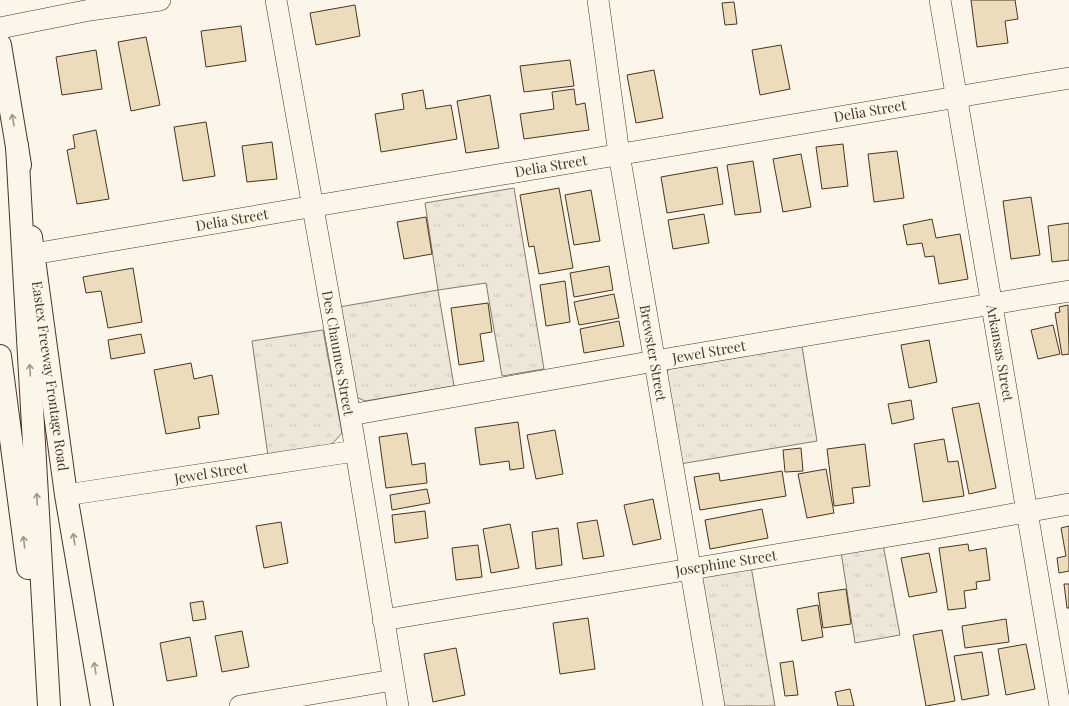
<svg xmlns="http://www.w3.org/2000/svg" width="1069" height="706" viewBox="0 0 1069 706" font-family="'Playfair Display',serif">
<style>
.grass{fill:url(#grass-tufts);stroke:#887966}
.building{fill:#ecdcbc;stroke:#4a3520}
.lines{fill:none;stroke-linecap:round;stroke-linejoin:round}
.street-casing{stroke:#4a3520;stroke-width:22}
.secondary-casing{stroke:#4a3520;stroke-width:24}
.highway-casing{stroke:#4a3520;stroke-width:24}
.street{stroke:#fbf6e9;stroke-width:21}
.secondary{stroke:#fbf6e9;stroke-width:22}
.highway{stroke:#fbf6e9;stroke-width:22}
.oneway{stroke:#a29684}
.labels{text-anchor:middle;stroke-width:3;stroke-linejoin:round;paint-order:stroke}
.street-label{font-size:14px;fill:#4a3520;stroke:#fbf6e9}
</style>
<defs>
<pattern id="grass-tufts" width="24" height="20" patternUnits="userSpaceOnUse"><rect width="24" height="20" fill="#ede6d9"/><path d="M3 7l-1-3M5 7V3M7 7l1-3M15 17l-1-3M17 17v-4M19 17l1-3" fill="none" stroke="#cdc6ba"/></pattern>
</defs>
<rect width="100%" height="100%" fill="#fbf6e9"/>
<path class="grass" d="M514 188 544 369 502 376 486 283 438 290 454 386 365 401 354 396 339 307 438 290 425 203Z
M323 330 342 433 333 443 327 446 268 456 252 341Z
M802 346 817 441 680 464 665 374 669 369Z
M883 544 900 635 855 643 841 552Z
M751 566 775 706H723L699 577Z"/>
<path class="building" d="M971 0H1015L1018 19 1005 21 1008 43 977 47Z
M734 2 737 24 725 25 722 3Z
M355 5 360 36 316 45 310 13Z
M241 26 246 61 206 67 201 31Z
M146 37 160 105 131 111 118 42Z
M781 45 790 89 760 95 752 50Z
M96 50 102 89 62 95 56 57Z
M570 60 574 86 524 92 520 66Z
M654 70 663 118 636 123 627 75Z
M574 89 576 105 585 103 589 130 524 139 520 114 554 109 552 92Z
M423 90 426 109 451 105 457 139 381 152 375 114 404 109 402 94Z
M490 95 499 148 466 153 457 101Z
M206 122 215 176 183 181 174 127Z
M96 130 109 199 77 204 67 150 75 148 73 135Z
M272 142 277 179 247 182 242 146Z
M843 144 848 186 822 189 816 147Z
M897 151 904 198 874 202 868 154Z
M801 154 811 207 783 212 773 159Z
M753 161 761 212 735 215 727 165Z
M717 167 723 204 667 213 661 177Z
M559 188 573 268 539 274 534 246 529 247 520 195Z
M591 190 600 241 574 245 565 195Z
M1031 197 1040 255 1011 259 1003 201Z
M704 214 709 243 673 249 668 220Z
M426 217 432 254 404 259 397 222Z
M932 219 936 238 960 234 968 279 939 284 934 256 925 257 922 243 907 245 903 225Z
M1069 223V260L1052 262 1048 226Z
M609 266 613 290 574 297 570 273Z
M133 268 142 322 108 328 101 291 86 293 83 277Z
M565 281 570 322 546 326 540 285Z
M614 294 619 318 579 325 574 302Z
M488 303 492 332 480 334 484 361 459 365 451 308Z
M1068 305 1069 354 1062 355 1055 313 1060 312 1059 307Z
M619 321 624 346 584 353 580 329Z
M1053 325 1060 354 1038 359 1031 330Z
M141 334 145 353 111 359 108 340Z
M929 340 937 382 909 388 901 345Z
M191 363 194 379 212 375 219 414 198 417 200 428 166 434 154 370Z
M911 400 914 419 892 424 888 404Z
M979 403 996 488 969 494 952 408Z
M518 422 524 468 510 470 509 461 480 465 475 428Z
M555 430 563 474 536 479 527 435Z
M407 433 412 465 425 463 427 483 386 488 379 437Z
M944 439 948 462 958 461 964 496 923 502 914 444Z
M865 444 870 486 852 488 854 503 834 506 827 449Z
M801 448 803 471 785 472 783 450Z
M826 469 834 513 807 518 798 474Z
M782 471 786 496 700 510 694 477 719 473 720 481Z
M427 489 430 503 392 510 390 495Z
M653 499 661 539 633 545 624 505Z
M762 509 768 538 710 549 705 520Z
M425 511 428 538 395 543 392 515Z
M597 520 604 556 583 559 577 523Z
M281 522 288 563 264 568 256 526Z
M510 524 519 568 491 573 483 529Z
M1069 526V571L1059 573 1057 558 1066 556 1061 528Z
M558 528 562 565 536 569 532 532Z
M968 544 969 551 986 548 990 580 976 582 977 589 964 591 966 608 948 610 939 548Z
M478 545 482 577 456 580 452 548Z
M929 553 937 592 909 597 901 558Z
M1064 584H1069V608H1067Z
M846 589 851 624 823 628 818 593Z
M203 601 206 619 193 621 190 603Z
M818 605 823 637 802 641 797 609Z
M588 618 595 669 560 674 553 623Z
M1006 619 1009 642 965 648 962 626Z
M942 630 955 701 926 706 913 635Z
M242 631 249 667 222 672 215 636Z
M190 637 197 676 167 681 160 643Z
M1026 644 1035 689 1006 695 998 649Z
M456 648 465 695 433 702 424 654Z
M982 652 989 695 962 700 954 656Z
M793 661 798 695 785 696 780 663Z
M850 689 854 706H838L835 692Z"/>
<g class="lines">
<g class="street-casing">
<path id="street" d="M276 0 350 415 398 706
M598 0 619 154 714 706
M940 0 1060 706
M0 28 90 10 160 0
M33 254 1069 78
M350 415 655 361 1069 291
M66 495 355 451
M383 620 926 530 1069 504
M240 706 393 680"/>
</g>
<g class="secondary-casing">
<path id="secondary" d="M0 45 20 165
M31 237 66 495 102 706"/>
</g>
<g class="highway-casing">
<path id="highway" d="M17 146 49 706
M0 356 28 568"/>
</g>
<use href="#street" class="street"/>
<use href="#secondary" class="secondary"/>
<use href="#highway" class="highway"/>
</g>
<defs><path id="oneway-shaft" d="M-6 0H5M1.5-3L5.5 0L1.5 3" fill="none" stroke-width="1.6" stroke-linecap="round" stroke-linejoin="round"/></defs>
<g class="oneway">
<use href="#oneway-shaft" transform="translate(13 120) rotate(-100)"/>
<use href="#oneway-shaft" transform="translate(30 370) rotate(-93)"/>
<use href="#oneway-shaft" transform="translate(37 499) rotate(-93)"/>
<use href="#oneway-shaft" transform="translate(74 539) rotate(-99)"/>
<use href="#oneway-shaft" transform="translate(24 542) rotate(-97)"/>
<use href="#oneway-shaft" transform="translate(95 668) rotate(-99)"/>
</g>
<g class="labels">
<g class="street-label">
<text transform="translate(870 111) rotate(-10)" y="5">Delia Street</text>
<text transform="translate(551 166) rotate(-10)" y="5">Delia Street</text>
<text transform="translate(232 220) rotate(-10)" y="5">Delia Street</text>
<text transform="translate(709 352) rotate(-10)" y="5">Jewel Street</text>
<text transform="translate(338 353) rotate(80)" y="5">Des Chaumes Street</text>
<text transform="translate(653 353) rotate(80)" y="5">Brewster Street</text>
<text transform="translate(1000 353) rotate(80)" y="5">Arkansas Street</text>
<text transform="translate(50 376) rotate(82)" y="5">Eastex Freeway Frontage Road</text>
<text transform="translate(211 473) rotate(-9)" y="5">Jewel Street</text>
<text transform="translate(726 563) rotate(-9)" y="5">Josephine Street</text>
</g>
</g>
</svg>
